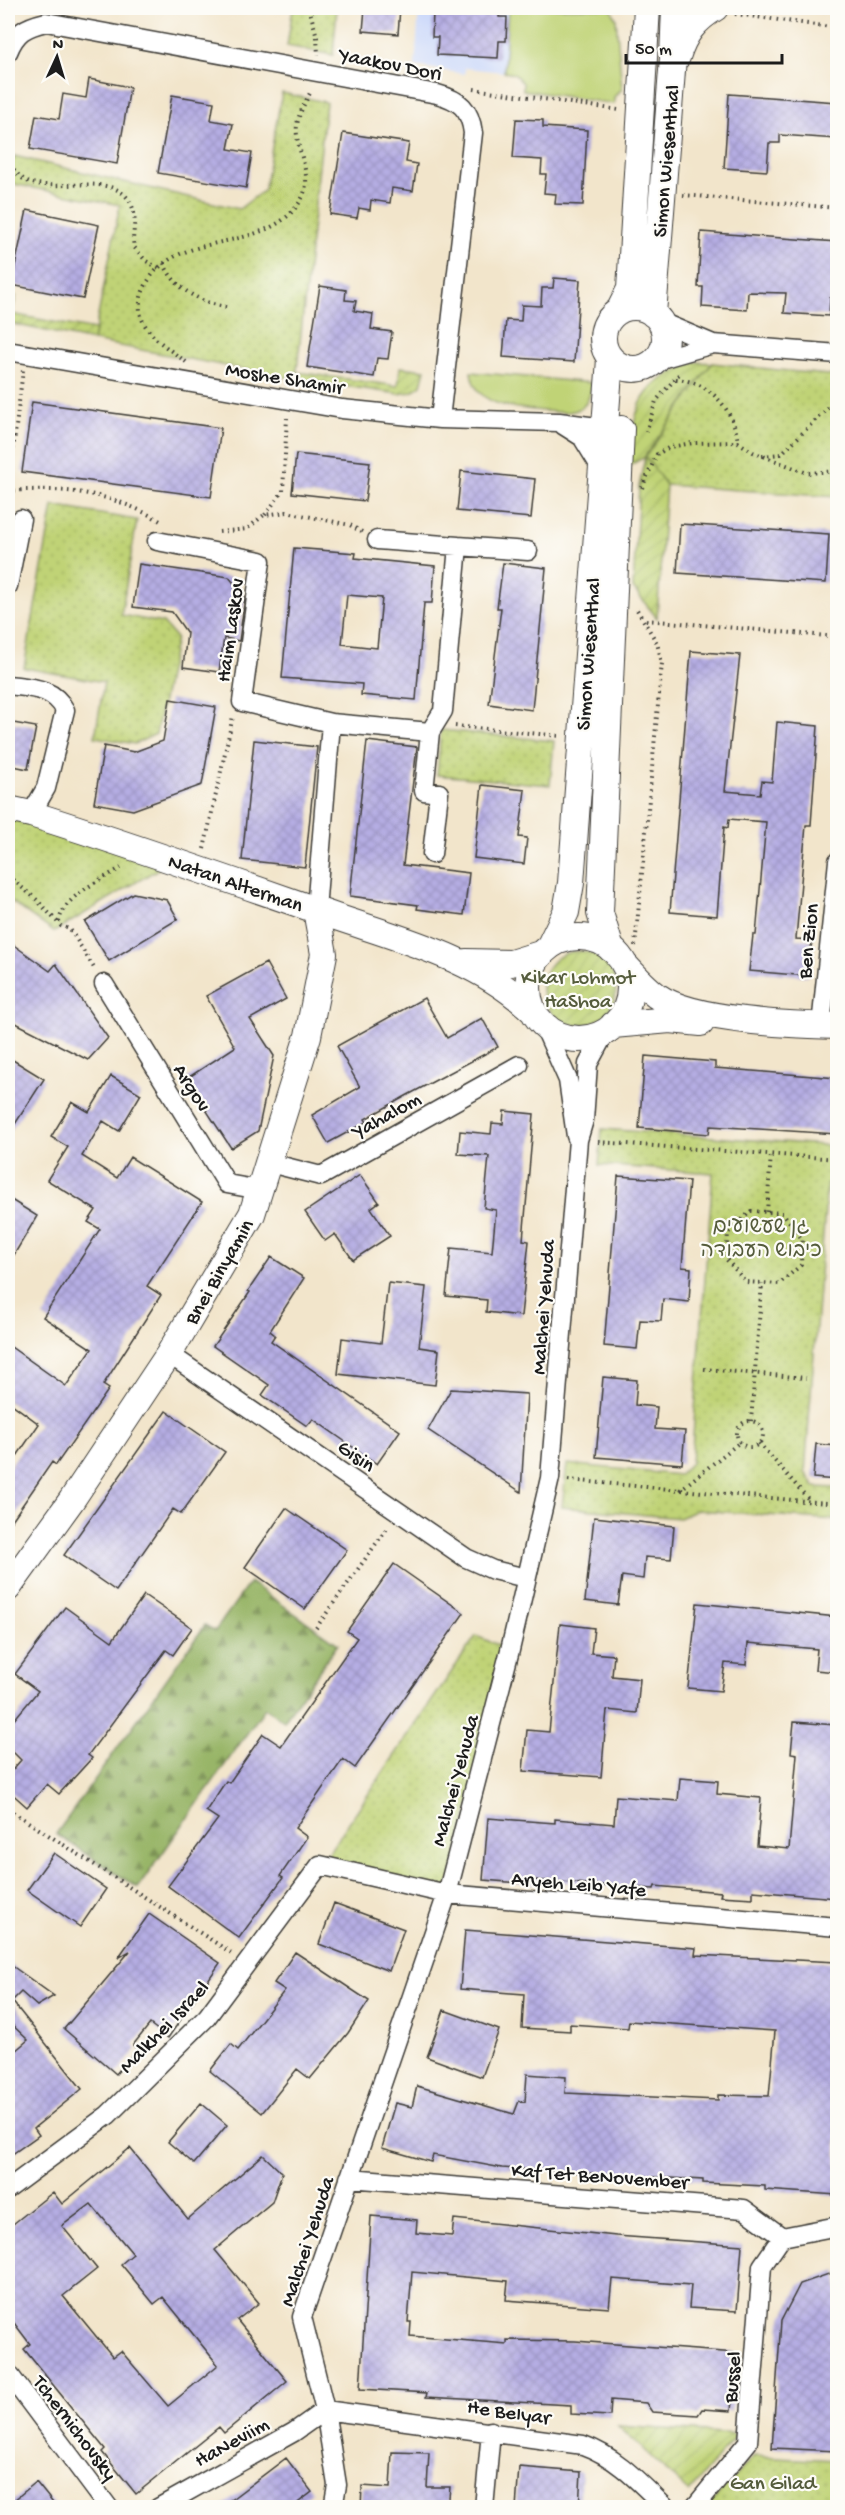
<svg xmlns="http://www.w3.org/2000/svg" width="845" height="2515" viewBox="0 0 845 2515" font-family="'Gochi Hand','Playpen Sans Hebrew',sans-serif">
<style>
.built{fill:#cedafa}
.grass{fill:#c0d376;stroke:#6e7849;stroke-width:1.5}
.forest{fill:url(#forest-firs);stroke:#5a6842;stroke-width:1.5}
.park{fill:url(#park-dots);stroke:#6e7849;stroke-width:1.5}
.garden{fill:url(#garden-furrows);stroke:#6e7849;stroke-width:1.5}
.building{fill:url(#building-cross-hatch);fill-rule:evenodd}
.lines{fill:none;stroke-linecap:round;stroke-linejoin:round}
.street-casing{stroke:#3c3a36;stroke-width:21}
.secondary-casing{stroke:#3c3a36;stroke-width:28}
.path{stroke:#3c3a36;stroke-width:4;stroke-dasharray:1.5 4.5;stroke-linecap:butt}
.street{stroke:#fff;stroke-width:18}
.secondary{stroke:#fff;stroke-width:26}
.labels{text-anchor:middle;stroke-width:4.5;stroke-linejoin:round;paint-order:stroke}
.street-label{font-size:21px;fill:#1c1c1c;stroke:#fdfcf7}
.park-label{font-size:21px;fill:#555c3c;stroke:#fdfcf7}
</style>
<defs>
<pattern id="forest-firs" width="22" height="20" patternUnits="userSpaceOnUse" patternTransform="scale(1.5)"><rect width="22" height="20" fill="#98b567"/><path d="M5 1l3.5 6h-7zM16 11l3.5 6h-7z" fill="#7b9254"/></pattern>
<pattern id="park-dots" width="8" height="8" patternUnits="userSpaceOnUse" patternTransform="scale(1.5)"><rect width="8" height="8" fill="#c0d376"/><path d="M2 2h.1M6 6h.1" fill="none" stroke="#a4b566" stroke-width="1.8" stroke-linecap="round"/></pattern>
<pattern id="garden-furrows" width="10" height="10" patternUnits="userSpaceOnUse" patternTransform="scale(1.5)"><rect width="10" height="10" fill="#c0d376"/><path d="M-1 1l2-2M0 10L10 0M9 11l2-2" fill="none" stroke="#a4b566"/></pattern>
<pattern id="building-cross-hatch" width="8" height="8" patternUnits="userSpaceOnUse" patternTransform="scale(1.5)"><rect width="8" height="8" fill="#b5ade3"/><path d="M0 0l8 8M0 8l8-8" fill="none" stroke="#9b94c2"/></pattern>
</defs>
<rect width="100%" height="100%" fill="#fdfcf7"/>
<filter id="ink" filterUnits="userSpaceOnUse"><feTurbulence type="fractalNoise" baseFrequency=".0167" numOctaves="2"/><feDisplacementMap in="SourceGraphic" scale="12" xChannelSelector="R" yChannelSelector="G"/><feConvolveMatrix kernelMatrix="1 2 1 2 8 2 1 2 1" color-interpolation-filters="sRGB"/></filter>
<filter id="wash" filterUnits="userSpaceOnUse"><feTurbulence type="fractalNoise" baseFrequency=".008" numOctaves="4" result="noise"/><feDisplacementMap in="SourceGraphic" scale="24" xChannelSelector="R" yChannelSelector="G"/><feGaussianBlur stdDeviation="1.35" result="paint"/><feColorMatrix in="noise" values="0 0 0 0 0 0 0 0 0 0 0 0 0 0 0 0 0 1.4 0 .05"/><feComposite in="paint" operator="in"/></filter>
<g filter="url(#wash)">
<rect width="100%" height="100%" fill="#f2e5cb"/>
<path class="built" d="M419 8H508L504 72 465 68V74L415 66Z"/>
<path class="grass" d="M508 8H611L616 19 622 89 614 97V104L523 90V83L514 74 504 72Z
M471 372 592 383C590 394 589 405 577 410 568 414 555 412 545 411 516 408 475 408 471 372Z"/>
<path class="forest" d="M250 1582 338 1644 284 1721 265 1708 138 1888 56 1834 205 1625 215 1631Z"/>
<path class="park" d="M293 8H337L333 55 287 46Z
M282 93 326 102 296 379 93 341 120 205 8 183 14 156 239 209 264 190Z
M712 363 837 376V497L666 485 645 457Z
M53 506 137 520 121 615 163 623 176 638 156 734 135 744 95 737 104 682 24 668Z
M441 730 554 741 550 785 437 775Z
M8 812 168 863 54 932 8 899Z
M602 1129 837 1146V1183H827L805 1472 815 1487 837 1488V1520L697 1510 679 1518 562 1507 567 1464 679 1475 691 1463 713 1173 599 1165Z
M476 1636 510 1650 447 1894 320 1865Z
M754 2456 837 2460V2507L711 2508 708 2505Z"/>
<path class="garden" d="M8 294 16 296 12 314 95 330 93 341 8 323Z
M695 362 712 363 645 456 666 485 657 618 633 588 639 487 645 457 628 466C636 407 634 387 695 362Z
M400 367 425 370 421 385 411 392 399 394 296 379 297 372 398 386Z
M542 988a37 37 0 1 1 74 0a37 37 0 1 1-74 0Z
M618 2426 737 2434 689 2492Z"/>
<g id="blocks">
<path class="building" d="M365 8H400L398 34 363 31Z
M441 8 499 9V17H507L506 41H499L498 58 437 55 438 37H432L433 12 441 13Z
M89 79 130 87 117 164 30 149 36 115 59 119 63 94 86 98Z
M729 94 837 102V139L780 135V143H769L767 171 724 168Z
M172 95 214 102 211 120 233 124 228 149 252 153 246 188 158 173Z
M516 119 543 120V127L587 130 583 205 555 204 556 194 544 193 546 174H541L542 160 513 158Z
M343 133 409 143 406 162 417 164 413 191 392 188 390 203 371 200 370 210 359 208 357 218 330 214Z
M27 210 99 225 83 299 11 285Z
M701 232 837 242V298H830L829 316 784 313 786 293 748 292 747 310 702 307 703 287H698Z
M554 278 580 280 574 362 503 357 506 320 521 321 522 305 541 306 542 288H553Z
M320 286 346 290 345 300 356 301 354 311 373 314 371 329 392 332 388 359 377 358 374 377 307 367Z
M32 402 221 428 211 497 22 472Z
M296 454 370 462 365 501 292 493Z
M461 471 535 479 531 518 457 511Z
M680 524 829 534 826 583 677 573Z
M294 548 356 553 355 558 435 566 432 603H424L416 700 361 695 362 684 282 678ZM347 595 382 598 377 648 342 644Z
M503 563 546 568 532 710 489 704 501 608H497Z
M139 564 229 577 245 597 239 641 224 638 219 672 183 667 187 633 172 612 133 607Z
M691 651 740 655 725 791 760 794 762 781 772 782 777 722 818 726 811 825H806L796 939 812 940 808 976 749 971 753 935H756L766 822 729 819 728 828 724 827 717 916 670 912Z
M170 699 216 707 202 785 133 810 94 803 104 746 134 752 163 741Z
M8 722 36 727 28 769 8 765Z
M254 740 317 747 305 867 242 860Z
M367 741 417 747 403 865 469 873 464 915 417 909 418 905 350 896Z
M482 785 525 790 519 837 527 838 524 864 474 858Z
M133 893 167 900 178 919 109 961 85 922Z
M8 941 50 971 56 964 108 1038 88 1060 8 1019Z
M266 963 286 999 250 1019 274 1056 258 1131 231 1148 186 1079 235 1047 206 996Z
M424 998 447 1038 482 1018 498 1047 406 1096 365 1119 367 1122 328 1143 312 1115 360 1087 337 1046Z
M645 1056 715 1062V1068L837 1078V1134L710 1126 709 1134 639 1128Z
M8 1057 44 1079 8 1135Z
M111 1076 141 1094 119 1131 103 1121 82 1156 117 1178 130 1157 202 1202 147 1286 161 1295 103 1385 109 1389 56 1465 52 1462 8 1526V1469L39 1424 8 1401V1345L66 1386 92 1349 43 1317 100 1229 88 1222 96 1210 47 1180 68 1147 51 1137 72 1102 89 1112Z
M504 1111 534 1114 523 1240 529 1241 521 1316 486 1312 487 1300 446 1296 451 1248 492 1252 496 1210 484 1208 489 1156 458 1154 460 1131 491 1134 492 1123 503 1124Z
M360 1175 379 1202 371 1208 390 1236 353 1260 335 1234 325 1241 305 1212Z
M618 1176 689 1181 682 1267 691 1268 689 1302 663 1299 661 1321 640 1320 637 1349 604 1346Z
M8 1198 37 1216 8 1265Z
M271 1257 304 1278 270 1331 275 1335 271 1341 400 1431 377 1464 313 1419 307 1426 262 1395 269 1385 213 1346 250 1292 248 1291Z
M388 1283 426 1287 419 1347 439 1350 435 1385 338 1374 342 1338 381 1343Z
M603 1377 637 1380 635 1405 657 1407 655 1429 685 1431 682 1464 596 1457Z
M451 1389 527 1394 521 1492 428 1430Z
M166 1411 225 1452 181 1514 173 1509 116 1591 64 1555Z
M816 1444 837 1446V1480L813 1478Z
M286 1508 347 1550 305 1609 245 1567Z
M594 1517 674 1526 671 1559 645 1557 643 1579 622 1576 618 1605 585 1601Z
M394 1564 464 1613 355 1768 343 1759 295 1828 307 1837 280 1876 283 1878 239 1938 168 1886 218 1819 206 1811 226 1781 229 1783 263 1734 281 1746 357 1638 347 1631Z
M144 1595 192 1628 173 1655 166 1650 88 1755 92 1758 59 1794 47 1784 27 1807 8 1790V1775L21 1760 8 1747V1727L38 1691 15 1674 65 1607 112 1641Z
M697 1603 837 1617V1672L815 1670 817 1649 748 1643 746 1665 725 1663 721 1691 688 1688Z
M560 1624 594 1628 591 1653 614 1655 612 1676 640 1679 637 1713 607 1710 601 1777 523 1771 527 1730 549 1732Z
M794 1722 837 1725V1898L753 1891V1898L720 1896 721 1892 655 1886 654 1889 534 1880V1884L483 1880 488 1818 555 1823V1819L614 1824 616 1796 678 1801 680 1778 718 1781 717 1794 761 1798 757 1846 789 1849 797 1754 791 1753Z
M54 1853 106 1889 80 1927 27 1890Z
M334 1903 404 1929 389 1971 319 1944Z
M149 1914 220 1963 168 2038 150 2024 133 2045 137 2049 116 2074 64 2029 130 1951 118 1958Z
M465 1930 696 1948 695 1955 837 1962V2195L765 2190V2186L703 2183V2180L502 2168 433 2155 431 2162 382 2148 395 2103 412 2107 417 2086 514 2114 519 2101 525 2102 527 2074 566 2077 565 2093 718 2100V2095L769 2096 775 2031 629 2021 628 2028 570 2024V2031L522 2028 524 1994 460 1989Z
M295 1952 369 2001 348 2033 310 2079 297 2069 262 2113 210 2071 231 2044 238 2050 285 1990 274 1983Z
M8 1963 54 1996 37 2006 21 1992 12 2001 82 2089 34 2128 39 2135 8 2157V2057L28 2040 8 2021Z
M444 2010 499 2030 482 2077 427 2057Z
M201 2103 227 2125 194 2164 168 2142Z
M130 2148 188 2219 263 2155 282 2173 272 2202 215 2250 259 2303 237 2320 287 2381 224 2433 219 2427 136 2494 102 2452 105 2449 24 2349 30 2344 8 2315V2228L53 2192 62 2204ZM91 2204 133 2254 121 2264 154 2304 163 2297 218 2365 168 2406 121 2351 113 2357 63 2296 97 2269 62 2226Z
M371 2216 417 2220 416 2233 452 2236 454 2219 616 2236 742 2245 737 2311 689 2308 691 2285 612 2279 609 2308 506 2300 508 2281 412 2272 408 2322H411L410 2336 507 2344V2340L575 2341 736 2353 731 2411 702 2409 698 2415 652 2412 646 2403 611 2400 610 2416 571 2414V2405L426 2397 427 2393 360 2389Z
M837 2271V2451L772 2448 781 2321 800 2284Z
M392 2452 429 2453 427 2487H450L448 2508H361L362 2486 390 2488Z
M286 2458 312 2492 291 2508H220Z
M519 2467 581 2472 579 2508H516Z
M36 2482 57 2508H8V2505Z"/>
</g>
</g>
<g filter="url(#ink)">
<use href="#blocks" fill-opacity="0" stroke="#3c3a36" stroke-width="1.5"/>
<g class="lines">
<g class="street-casing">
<path id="street" d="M8 52C16 32 25 27 46 22L437 94C460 100 470 109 473 133L440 419
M661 322 713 344 838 354
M8 351 342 409 440 419 559 422 604 428
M657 360 713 344
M563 425 582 437 601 468
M377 540 458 546 443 711 430 732 424 791 439 793 432 854
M157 541 261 561 242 702 331 723 316 910
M458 546 528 551
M8 586 21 519
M8 685C31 688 53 687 65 710L46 788 31 814
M331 723 430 732
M104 984 227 1184 260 1190
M543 1024 568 1080 576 1136
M821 1026 838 861
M270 1163 321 1176 519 1065
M169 1354 466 1558 493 1570 526 1578
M349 2178 744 2209 782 2237 838 2226
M8 2189 108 2115 207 2017 320 1865 447 1894 838 1927
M8 2373 109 2508
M325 2410 583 2445C617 2457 641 2484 666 2508
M158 2508 294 2432 325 2410
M333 2508 337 2485 325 2410 302 2317 447 1894 510 1650 550 1478 578 1140 584 1120 588 1064 606 1031
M484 2508 491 2431
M694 2508 748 2442 762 2266 782 2237"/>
</g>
<g class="secondary-casing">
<path id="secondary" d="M677 57C684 34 695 20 715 8
M603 338a31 31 0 1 1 62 0a31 31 0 1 1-62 0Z
M619 311 630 289 647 8
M653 314 673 58 675 8
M8 809 31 814C127 844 221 877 316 910 391 937 475 955 533 1011
M528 988a51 51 0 1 1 102 0a51 51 0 1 1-102 0Z
M550 945 566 912 571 883 610 359
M611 949 600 913 621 429
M466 962 511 963 540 954
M624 964C634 975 645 987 657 996 692 1021 793 1025 838 1026
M613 1025 670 1020 701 1023
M8 1588 71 1501 169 1354 252 1214 308 1036 324 954 316 910"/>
</g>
<path class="path" d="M309 8 317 37 318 55
M735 14 838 28
M474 89 619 110
M8 159C12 166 15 173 22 178 48 198 116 166 132 206 138 220 131 233 134 247L146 261 159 268
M683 195 838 208
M164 263C173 288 202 304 227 307
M186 362C163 344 129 326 143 291 170 226 258 257 297 206 316 181 300 160 297 136 295 119 303 107 310 93
M676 379C709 381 734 409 738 442
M646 432 656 401 680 373
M762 456 781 454 838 398
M642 488 657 454 670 447 693 443 738 442 753 452 807 473 838 471
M8 491C66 487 111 492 162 522
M8 491 23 370
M265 515 283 491 287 418
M219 532 247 529 264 515 287 512 350 525 362 532
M646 620 838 637
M455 726 561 736
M204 849 233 716
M8 876 36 899 61 926 70 929 94 968
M59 922C63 896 101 880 121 868
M635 946 662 663 657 643 636 608
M598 1142 838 1159
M751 1211 783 1213 802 1239 801 1265 779 1284 746 1282 726 1259 728 1233Z
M767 1212 771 1154
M704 1369 806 1378
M751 1421 762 1283
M737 1434a13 13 0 1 1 26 0a13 13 0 1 1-26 0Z
M759 1443 810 1501
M568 1480 838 1504
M680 1490 740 1442
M316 1628 388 1527
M8 1809 233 1954"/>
<use href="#street" class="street"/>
<use href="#secondary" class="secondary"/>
</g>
</g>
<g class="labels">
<g class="street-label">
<text transform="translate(391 63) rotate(11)" y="7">Yaakov Dori</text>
<text transform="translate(665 161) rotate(-85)" y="7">Simon Wiesenthal</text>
<text transform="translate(285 377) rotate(9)" y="7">Moshe Shamir</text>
<text transform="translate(229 630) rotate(-82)" y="7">Haim Laskov</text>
<text transform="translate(587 654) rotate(-86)" y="7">Simon Wiesenthal</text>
<text transform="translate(236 882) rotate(19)" y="7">Natan Alterman</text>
<text transform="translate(807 941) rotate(-84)" y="7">Ben Zion</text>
<text transform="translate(193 1087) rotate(58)" y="7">Argov</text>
<text transform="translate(386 1114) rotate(-29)" y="7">Yahalom</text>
<text transform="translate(218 1271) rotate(-60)" y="7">Bnei Binyamin</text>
<text transform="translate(542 1307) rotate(-86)" y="7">Malchei Yehuda</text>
<text transform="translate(357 1455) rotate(34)" y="7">Gisin</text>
<text transform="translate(454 1780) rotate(-75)" y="7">Malchei Yehuda</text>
<text transform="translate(579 1883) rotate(5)" y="7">Aryeh Leib Yafe</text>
<text transform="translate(163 2026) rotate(-46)" y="7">Malkhei Israel</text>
<text transform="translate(600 2175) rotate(4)" y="7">Kaf Tet BeNovember</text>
<text transform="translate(306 2241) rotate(-72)" y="7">Malchei Yehuda</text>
<text transform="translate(731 2377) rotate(-85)" y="7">Bussel</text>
<text transform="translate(509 2411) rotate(8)" y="7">He BeIyar</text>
<text transform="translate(76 2427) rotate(53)" y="7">Tchernichovsky</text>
<text transform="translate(231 2441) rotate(-29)" y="7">HaNeviim</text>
</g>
<g class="park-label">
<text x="578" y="983">Kikar Lohmot<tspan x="578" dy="24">HaShoa</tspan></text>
<text x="761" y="1232">גן שעשועים<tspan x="761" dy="24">כיבוש העבודה</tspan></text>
<text x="773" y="2489">Gan Gilad</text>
</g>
</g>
<rect width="845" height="2515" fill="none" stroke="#fdfcf7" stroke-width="30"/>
<g transform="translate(57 57) rotate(4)" stroke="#fdfcf7" stroke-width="4.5" paint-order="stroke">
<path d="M0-4.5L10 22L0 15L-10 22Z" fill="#1c1c1c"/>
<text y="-9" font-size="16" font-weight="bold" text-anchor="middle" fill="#1c1c1c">N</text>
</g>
<path d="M626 54v9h156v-9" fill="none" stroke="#1c1c1c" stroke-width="3"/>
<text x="635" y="54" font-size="18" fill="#1c1c1c" stroke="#fdfcf7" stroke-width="4.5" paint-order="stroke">50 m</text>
</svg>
